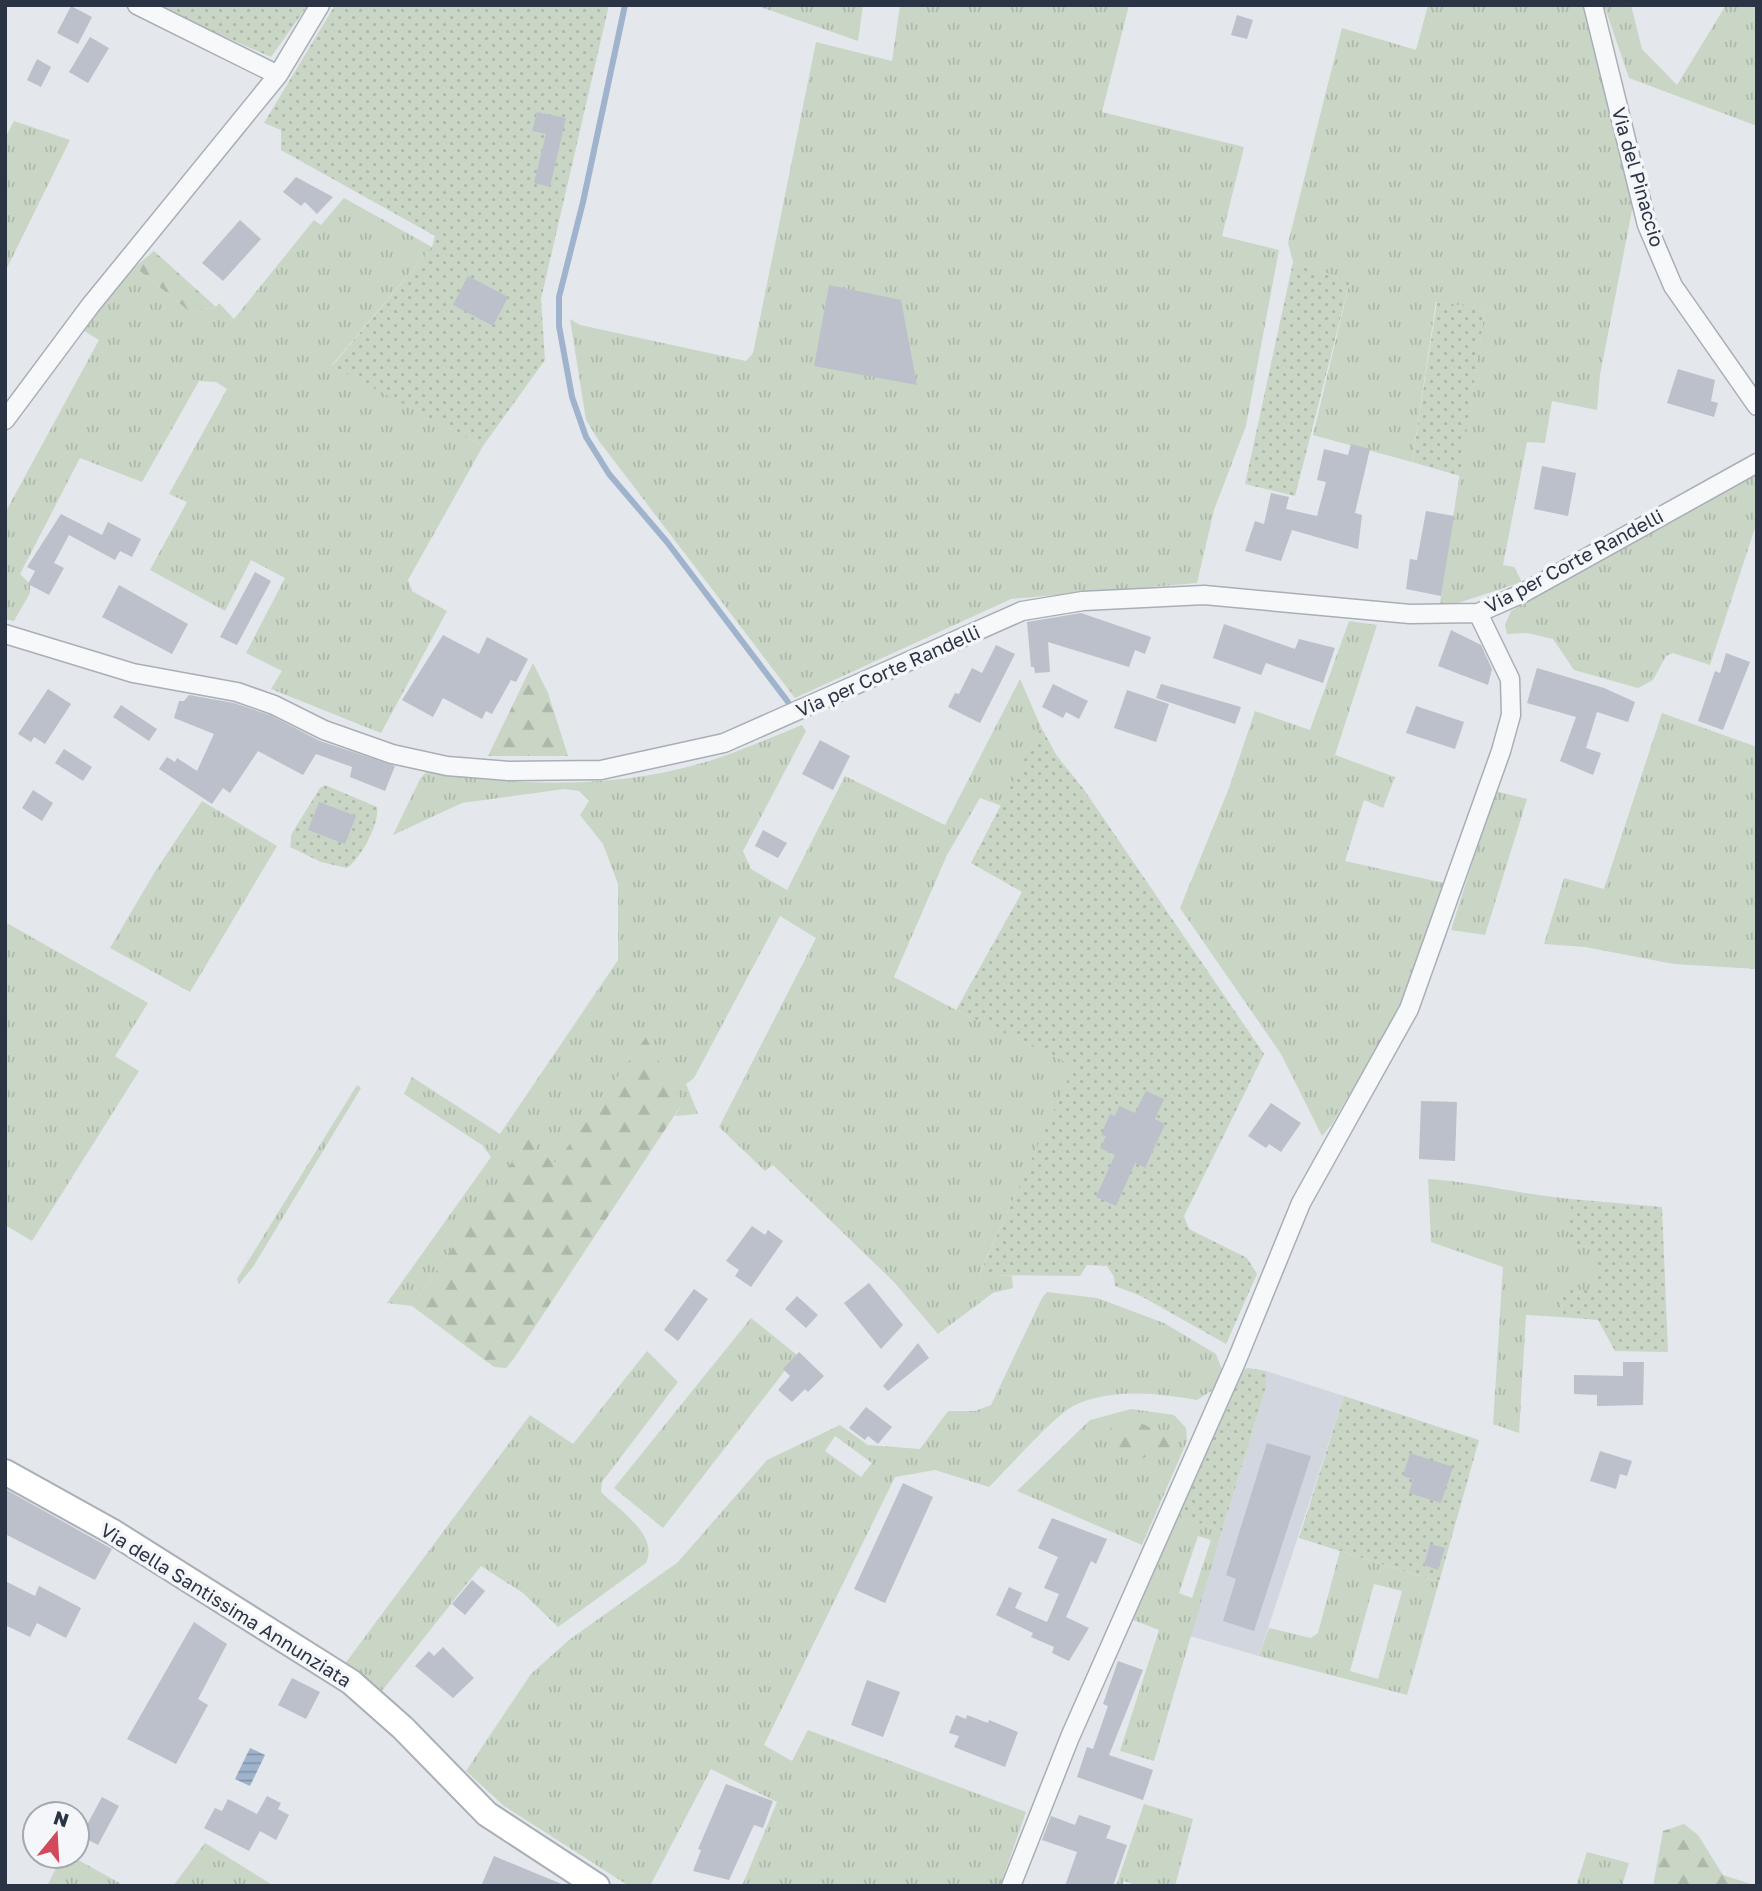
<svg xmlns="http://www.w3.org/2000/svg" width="1762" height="1891" viewBox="0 0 1762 1891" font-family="'Golos Text',sans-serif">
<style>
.built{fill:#d2d6de}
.grass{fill:url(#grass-tufts);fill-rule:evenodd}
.forest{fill:url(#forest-firs)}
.garden{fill:url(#garden-dots)}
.water{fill:url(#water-rules)}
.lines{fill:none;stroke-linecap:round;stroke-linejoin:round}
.stream{stroke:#9fb4cc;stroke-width:6}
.building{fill:#bbc0ca}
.street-casing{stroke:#a9aeb7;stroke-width:21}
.secondary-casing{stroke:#a9aeb7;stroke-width:28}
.street{stroke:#f7f8fa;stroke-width:18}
.secondary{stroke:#fff;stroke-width:24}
.labels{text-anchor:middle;stroke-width:7;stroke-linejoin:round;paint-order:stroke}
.street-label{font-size:19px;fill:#2b3445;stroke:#f4f6f9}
</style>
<defs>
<pattern id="grass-tufts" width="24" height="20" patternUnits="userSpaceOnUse" patternTransform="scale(1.75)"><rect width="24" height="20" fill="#c9d6c5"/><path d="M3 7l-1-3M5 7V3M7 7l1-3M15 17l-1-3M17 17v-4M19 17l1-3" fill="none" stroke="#adb8ab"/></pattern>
<pattern id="forest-firs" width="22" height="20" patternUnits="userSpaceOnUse" patternTransform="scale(1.75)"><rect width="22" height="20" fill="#c9d6c5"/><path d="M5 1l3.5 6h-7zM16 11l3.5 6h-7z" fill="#adb8ab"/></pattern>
<pattern id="garden-dots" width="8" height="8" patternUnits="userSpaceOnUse" patternTransform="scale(1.75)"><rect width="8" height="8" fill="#c9d6c5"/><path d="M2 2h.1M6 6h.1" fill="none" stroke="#adb8ab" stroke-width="1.8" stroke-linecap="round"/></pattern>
<pattern id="water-rules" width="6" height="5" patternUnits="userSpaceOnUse" patternTransform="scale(1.75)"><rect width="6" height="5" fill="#9fb4cc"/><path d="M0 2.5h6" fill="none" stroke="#8293a7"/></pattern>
</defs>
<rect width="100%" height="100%" fill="#e4e7ec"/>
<path class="built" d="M1266 1371 1344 1396 1259 1656 1190 1636 1266 1388Z"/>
<path class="grass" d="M755 5H863L858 41Z
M900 5H1129L1102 112 1244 147 1222 236 1279 250 1246 426 1214 510 1197 583 1011 599 795 698 599 441 586 420 570 319 580 325 746 361 753 353 816 42 892 61Z
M1428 5H1590L1634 200 1600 375 1597 410 1552 401 1545 443 1527 442 1503 565 1514 567 1522 582 1452 605 1440 603 1485 309 1436 302 1412 462 1313 435 1350 281 1293 262 1288 243 1342 28 1416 50Z
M1604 5H1631L1642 49 1677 85 1726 5H1757V126L1629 78Z
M14 121 70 140 5 272V138Z
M344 198 432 247 332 365 483 446 408 580 412 591 447 611 381 733 271 689 282 671 246 653 285 578 251 560 225 611 150 570 187 502 169 494 227 389 216 382 199 381 142 482 80 458 20 574 30 584V593L14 621 5 619V513L99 340 81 329 135 267 189 311 216 307 219 303 234 319 314 220 321 225Z
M1750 476H1757V522L1710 665 1673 653 1666 656 1653 680 1638 688 1574 670 1553 639 1527 633 1507 634 1505 625 1511 611Z
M1349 621 1377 625 1335 755 1395 777 1383 808 1364 800 1345 861 1444 883 1399 1010 1332 1124 1322 1136 1281 1054 1180 908 1229 788 1255 711 1310 730Z
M1020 679 1041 727 1002 806 980 798 947 855 894 977 956 1010 1075 1066 979 1274 1012 1276 1013 1288 993 1293 938 1334 894 1282 773 1165 765 1171 719 1127 816 938 780 916 694 1078 686 1084 698 1114 675 1116 682 1104 646 1038 556 1163 535 1149V1129L412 1306 387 1303 491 1157 482 1145 404 1094 412 1077 500 1134 618 960V884L603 844 580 815 589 801 579 791 564 789 462 803 393 835 420 779 426 772C519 787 622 789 712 760 743 750 772 737 802 725L806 731 743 851 751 869 787 890 845 776 945 825Z
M1662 713 1757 747V969L1674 964 1585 947 1544 944 1564 878 1604 889Z
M1495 791 1527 799 1485 935 1451 930Z
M202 801 277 846 190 992 110 948 156 870Z
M5 922 148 1003 115 1056 139 1071 32 1241 5 1225Z
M357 1085 361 1088 253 1267 239 1284 237 1279Z
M1428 1179C1476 1182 1523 1195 1571 1199L1570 1246 1595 1247V1290H1562L1561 1317 1526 1315 1519 1433 1493 1424 1503 1267 1431 1242Z
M1047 1292 1097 1298 1164 1323 1216 1354 1223 1372 1216 1388 1197 1400C1158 1393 1112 1388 1075 1405 1057 1413 1006 1470 989 1487L935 1470 895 1477 764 1745 792 1761 808 1730 1026 1812 1000 1886H742L777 1802 711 1769 650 1886H629L504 1806 466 1771 531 1674 569 1640 678 1562 767 1460 840 1425 868 1445 920 1449 948 1411H975L991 1405 1042 1298ZM835 1436 872 1463 861 1477 825 1451Z
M751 1318 797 1355 663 1528 614 1488Z
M647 1351 678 1382 602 1482 601 1492C620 1511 659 1535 646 1563L558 1627 523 1593 481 1566 381 1692 344 1665 530 1415 573 1444Z
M1131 1409 1174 1415 1186 1428 1187 1441 1142 1545 1017 1491 1090 1420Z
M1175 1514 1222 1531 1154 1761 1120 1751 1159 1630 1133 1620ZM1198 1536 1211 1540 1192 1598 1179 1593Z
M1340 1551 1439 1582 1407 1695 1259 1656 1269 1628 1311 1638 1318 1633ZM1374 1584 1402 1591 1378 1679 1350 1671Z
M1144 1804 1193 1819 1175 1886H1138L1124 1881 1122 1886H1116Z
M205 1843 274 1886H173Z
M1587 1852 1629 1863 1622 1886H1576Z
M62 1856H71L125 1886H47Z"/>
<path class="forest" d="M154 251 216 307 189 311 135 267Z
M533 663 548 693 568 756H488Z
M646 1037 682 1104 515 1357 506 1368 494 1367 412 1306 536 1127 535 1149 556 1163Z
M1130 1418 1173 1438 1172 1449 1136 1460 1107 1454 1111 1424Z
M1684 1824 1698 1835 1723 1875 1757 1886H1653L1663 1831Z"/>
<path class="garden" d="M162 5H308L271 57 160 8Z
M335 5H609L541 299 545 360 483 446 332 366 432 247 435 236 281 150V130L264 123Z
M1293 262 1350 281 1295 496 1245 484Z
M1437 302 1485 309 1460 476 1412 462Z
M1041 727 1057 756 1085 791 1264 1054 1184 1216 1189 1229 1247 1258 1257 1274 1226 1344 1141 1296 1115 1286 1114 1277 1107 1266 1087 1265 1080 1276 979 1275 1074 1066 956 1010 1022 892 971 863Z
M325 785 377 807C380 823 361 858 347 868L321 862 290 847 292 833 320 788Z
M1571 1199 1662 1207 1668 1352 1615 1351 1598 1320 1561 1317 1562 1290H1595V1247L1569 1246Z
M1248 1368 1266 1371V1388L1222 1531 1175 1514 1237 1372Z
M1344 1396 1479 1440 1439 1582 1299 1538Z"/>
<path class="water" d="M250 1748 265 1755 250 1786 235 1779Z"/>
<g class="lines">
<path class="stream" d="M625 5 583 202 559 297V326L572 397 586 437 609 474 667 542 788 702"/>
</g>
<path class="building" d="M71 6 92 17 78 44 57 33Z
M1237 15 1253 20 1247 39 1231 35Z
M90 37 109 48 88 83 69 72Z
M37 59 51 67 41 87 27 80Z
M537 112 566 118 550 187 534 183 546 134 532 131Z
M296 177 333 197 317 214 305 202 301 206 283 192Z
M240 220 261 239 223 281 202 263Z
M468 276 508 297 493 326 453 305Z
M829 285 901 300 917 385 814 366Z
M1678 369 1715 380 1711 401 1718 403 1714 417 1667 403Z
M1351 444 1370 449 1355 513 1362 515 1358 549 1292 530 1281 561 1245 551 1255 521 1264 524 1271 493 1289 497 1286 509 1317 516 1326 482 1317 480 1324 449 1348 455Z
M1542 466 1576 473 1568 516 1534 509Z
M1426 511 1454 516 1441 596 1406 589 1410 559 1417 560Z
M61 514 102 535 108 522 141 539 132 557 120 551 115 560 69 535 54 563 64 568 49 595 28 584 35 571 27 567Z
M255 572 271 581 237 645 220 637Z
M119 585 188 624 172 654 102 617Z
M1081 613 1151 637 1145 654 1135 650 1129 667 1048 642 1050 672 1035 673 1034 667H1031L1027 622Z
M1224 624 1295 649 1299 639 1335 648 1323 683 1266 663 1261 675 1213 658Z
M1451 630 1481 645 1492 669 1488 685 1438 666Z
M443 635 479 654 487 637 528 659 516 682 511 680 492 714 486 711 482 719 443 698 433 717 402 700Z
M996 645 1015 654 980 723 948 707 955 693 959 694 972 668 982 673Z
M1726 653 1750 662 1723 730 1698 721 1715 671 1720 673Z
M1537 668 1604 688 1635 702 1628 722 1597 712 1586 748 1601 753 1593 775 1560 761 1576 717 1527 703Z
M1053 684 1088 701 1079 719 1066 712 1063 718 1042 707Z
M1161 684 1241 707 1235 724 1156 698Z
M48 689 71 704 45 744 34 737 31 742 18 734Z
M1127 690 1169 704 1156 742 1114 728Z
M189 695 234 703 270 715 320 741 395 766 385 791 350 777 352 767 316 754 303 775 258 751 230 793 223 788 212 804 159 769 167 757 175 762 177 758 197 771 214 734 174 718 179 701H184Z
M121 705 157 729 149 741 113 717Z
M1416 706 1464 722 1455 749 1406 733Z
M820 740 850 756 833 790 802 774Z
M64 749 92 767 83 781 55 763Z
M33 790 53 803 42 821 22 808Z
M319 802 356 816 345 844 308 830Z
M763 830 787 843 778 858 755 846Z
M1146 1091 1164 1099 1155 1119 1165 1124 1145 1168 1135 1163 1116 1206 1096 1197 1115 1155 1100 1148 1106 1136 1101 1135 1110 1114 1115 1116 1119 1106 1135 1113Z
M1421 1101 1457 1102 1455 1161 1419 1159Z
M1271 1103 1301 1123 1281 1152 1269 1144 1266 1148 1248 1136Z
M752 1226 765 1235 768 1230 783 1241 751 1287 735 1276 739 1270 726 1261Z
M869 1283 903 1325 881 1349 844 1303Z
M694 1289 708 1299 678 1341 664 1330Z
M797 1296 818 1315 806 1328 785 1309Z
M918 1343 929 1358 888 1391 883 1386Z
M799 1352 824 1376 808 1392 805 1389 792 1402 778 1390 790 1376 783 1369Z
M1623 1362H1644L1643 1405 1597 1406V1395L1574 1394V1375L1623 1376Z
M866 1407 892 1427 878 1444 868 1436 865 1440 849 1428Z
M1267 1443 1311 1456 1254 1631 1223 1621 1236 1579 1226 1575Z
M1600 1451 1632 1461 1627 1476 1620 1474 1616 1489 1590 1481Z
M1410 1453 1453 1467 1441 1503 1409 1493 1413 1479 1403 1476Z
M903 1483 933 1497 885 1603 854 1589Z
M5 1489 112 1549 95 1580 5 1534Z
M1052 1518 1107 1539 1096 1564 1091 1561 1066 1617 1089 1628 1069 1661 1052 1653 1054 1647 1031 1637 1033 1633 996 1615 1009 1587 1022 1593 1015 1608 1047 1622 1059 1594 1044 1588 1058 1557 1038 1548Z
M1430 1544 1445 1548 1438 1570 1424 1565Z
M472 1580 485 1591 465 1615 452 1604Z
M5 1581 35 1596 39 1586 81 1608 66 1638 37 1623 30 1637 5 1625Z
M194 1622 227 1644 198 1699 208 1705 176 1764 127 1739Z
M443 1647 474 1678 453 1698 415 1666 429 1651 434 1656Z
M1118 1661 1143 1670 1109 1755 1153 1770 1143 1800 1077 1777 1087 1747 1093 1749 1108 1706 1103 1704Z
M292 1678 320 1692 306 1719 278 1705Z
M867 1680 900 1692 883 1737 851 1725Z
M956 1715 966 1719 967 1715 988 1723 989 1720 1018 1732 1005 1767 954 1747 959 1736 949 1733Z
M726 1784 773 1801 763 1828 754 1825 729 1880 693 1871 701 1850 698 1849Z
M267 1796 281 1803 278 1809 289 1815 276 1840 260 1831 249 1851 204 1828 215 1808 222 1811 228 1799 257 1814Z
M102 1797 119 1806 98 1845 81 1836Z
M1079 1815 1111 1826 1106 1838 1127 1845 1113 1886H1065L1077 1852 1042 1840 1051 1816 1075 1825Z
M494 1856 564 1885V1886H481Z"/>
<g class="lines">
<g class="street-casing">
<path id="street" d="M137 5 278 75
M1593 5 1647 225 1673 286 1757 406
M5 420 90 306 278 75 320 5
M5 634 133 673 237 692 274 705 324 730 392 754 447 766 509 771 601 770 724 743 1022 611 1083 601 1204 595 1410 614 1478 613 1523 593 1757 463
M1011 1886 1070 1737 1236 1362 1301 1203 1409 1009 1501 751 1511 715 1510 679 1478 613"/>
</g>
<g class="secondary-casing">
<path id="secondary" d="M5 1472 113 1532 351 1682 403 1728 487 1814 597 1886"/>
</g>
<use href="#street" class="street"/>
<use href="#secondary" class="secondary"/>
</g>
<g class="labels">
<g class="street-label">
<text transform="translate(1638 177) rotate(74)" y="7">Via del Pinaccio</text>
<text transform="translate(1574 561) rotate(-28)" y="7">Via per Corte Randelli</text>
<text transform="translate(888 671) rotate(-24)" y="7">Via per Corte Randelli</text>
<text transform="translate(226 1605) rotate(32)" y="7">Via della Santissima Annunziata</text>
</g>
</g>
<rect width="1762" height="1891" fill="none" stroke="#2b3445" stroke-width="14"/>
<g transform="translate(56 1835) rotate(18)"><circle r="33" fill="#f4f6f9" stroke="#a4a8b1" stroke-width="2"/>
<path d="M0-5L12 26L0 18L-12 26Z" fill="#d1495b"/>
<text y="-10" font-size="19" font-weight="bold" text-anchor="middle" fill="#2b3445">N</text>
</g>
</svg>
